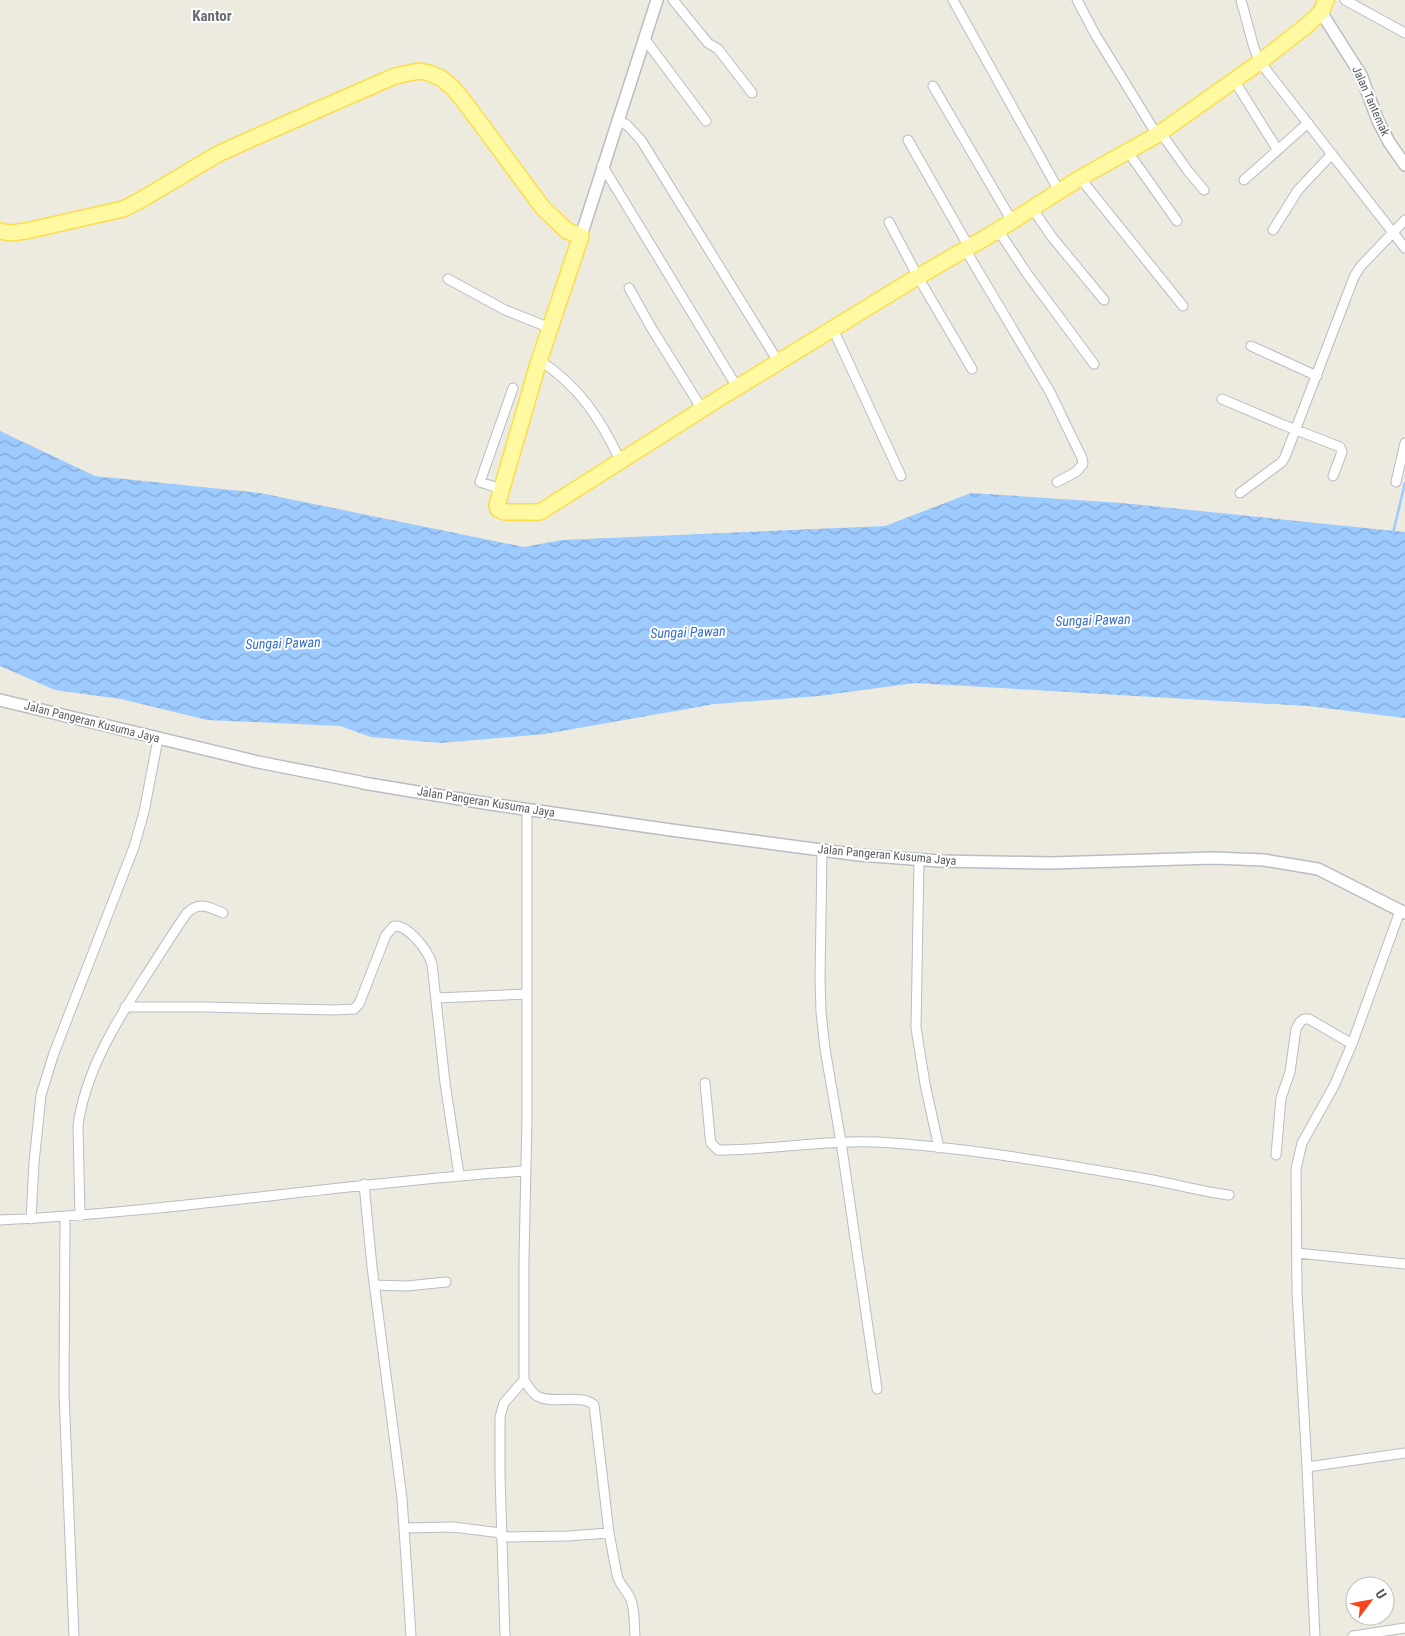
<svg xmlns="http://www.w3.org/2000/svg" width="1405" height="1636" viewBox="0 0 1405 1636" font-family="'Roboto Condensed',sans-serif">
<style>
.water{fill:url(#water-waves)}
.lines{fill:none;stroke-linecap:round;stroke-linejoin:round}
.stream{stroke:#9dcaff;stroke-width:2.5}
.minor-casing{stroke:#babcc3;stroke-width:11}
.tertiary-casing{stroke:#babcc3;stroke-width:14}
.primary-casing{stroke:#fcdd49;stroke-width:18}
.minor{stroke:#fff;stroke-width:9}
.tertiary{stroke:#fff;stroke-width:11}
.primary{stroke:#fffaa2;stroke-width:15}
.labels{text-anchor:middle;stroke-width:4;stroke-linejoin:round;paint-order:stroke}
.street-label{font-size:12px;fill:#585c62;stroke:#fff}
.water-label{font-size:14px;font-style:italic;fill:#376fcb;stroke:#fff}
.quarter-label{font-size:15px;font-weight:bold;fill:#696d74;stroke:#fff}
</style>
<defs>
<pattern id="water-waves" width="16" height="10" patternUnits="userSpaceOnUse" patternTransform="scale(1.25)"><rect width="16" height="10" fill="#9dcaff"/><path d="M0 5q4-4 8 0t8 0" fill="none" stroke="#83a7d2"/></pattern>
</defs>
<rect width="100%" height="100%" fill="#edebdf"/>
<path class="water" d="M0 431 95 476 260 493 524 547 562 540 885 526 971 493 1122 503 1405 532V718L1308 706 915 683 819 696 715 704 545 734 441 743 371 737 340 726 207 720 121 699 55 690 0 666Z"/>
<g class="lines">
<path class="stream" d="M1393 533 1405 483"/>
<g class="minor-casing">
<path id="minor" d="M673 0 708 43 718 49 752 93
M953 0 1059 191
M1077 0 1095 34 1157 135
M1241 0 1254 48 1260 62 1405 248
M1345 0 1405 33
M644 38 706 121
M1234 80 1277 149
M933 86 1012 221
M618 120 627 125 641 140 779 363
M1161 133 1188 171 1204 190
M908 140 969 247
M1128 152 1177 221
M602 165 737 387
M1080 178 1183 306
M1244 180 1308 123
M1032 208 1052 237 1104 300
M889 222 918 277 972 369
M998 230 1028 275 1094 364
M1273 230 1298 190 1332 154
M965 249 1050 392 1082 458 1083 464 1076 472 1057 482
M448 279 505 310 550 328
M629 288 652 329 702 409
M833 329 901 476
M1251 346 1317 376
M539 360C579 386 600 418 620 460
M1222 399 1281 424 1340 447 1342 452 1333 476
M1396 482 1405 443
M501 489 480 482 513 388
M1240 493 1282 462 1285 457 1354 277 1360 267 1405 220
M527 809V1118L524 1258V1380C528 1386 531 1392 537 1396 552 1405 581 1393 594 1405L609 1533 617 1575C619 1585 628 1591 631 1600 635 1611 634 1624 635 1636
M822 851 820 979 821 1012 825 1049 841 1142 877 1389
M919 859 916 1028 925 1084 939 1148
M437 998 527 994
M125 1007H203L335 1010 354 1009 359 1004 386 935 394 926C409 925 428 951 432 964L445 1083 459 1175
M705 1083 710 1136 711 1143 718 1150C776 1150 834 1138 892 1143 974 1149 1055 1163 1136 1177 1168 1182 1198 1191 1229 1195
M1276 1155 1281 1098 1290 1072 1296 1029 1300 1022 1304 1019H1309L1352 1044
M364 1184 372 1267 402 1498 411 1636
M80 1216 78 1126C85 1072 116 1022 145 977 159 956 172 934 187 913 200 901 208 907 223 913
M65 1217 64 1394 74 1636
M31 1219 34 1163 41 1095 54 1053 134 847 144 812 158 739
M0 1220C176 1212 350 1182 526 1171
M1297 1253 1405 1264
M375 1285 407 1286 446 1282
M1307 1467 1405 1453
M404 1528 453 1527 501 1533
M501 1537 568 1536 609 1533
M505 1636 500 1476V1417L504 1403 524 1380
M1315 1636 1307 1467 1297 1292 1296 1169 1302 1143 1334 1086 1352 1044 1400 911
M1353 1636 1405 1628"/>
</g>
<g class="tertiary-casing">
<path id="tertiary" d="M1321 12 1361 75 1378 121 1389 142 1405 165
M581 236 657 0
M0 700 258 762 360 782
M363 783 490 804 671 830 859 855 939 861 1051 863 1213 858 1264 860 1318 869 1405 913"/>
</g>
<g class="primary-casing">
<path id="primary" d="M0 231 10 233 26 231 123 209 139 201 218 154 251 139 395 76 419 71 429 73 441 78 453 88 463 100 543 208 567 231 581 236 538 364 497 505 498 509 505 512H540L723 396 909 282 995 232 1080 178 1157 135 1260 62 1306 26 1321 12 1326 0"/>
</g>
<use href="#minor" class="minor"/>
<use href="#tertiary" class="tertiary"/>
<use href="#primary" class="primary"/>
</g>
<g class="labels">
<g class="street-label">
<text transform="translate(1371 101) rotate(66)" y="4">Jalan Tantemak</text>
<text transform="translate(92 722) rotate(14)" y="4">Jalan Pangeran Kusuma Jaya</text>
<text transform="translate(486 802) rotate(9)" y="4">Jalan Pangeran Kusuma Jaya</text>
<text transform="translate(887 855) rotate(5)" y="4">Jalan Pangeran Kusuma Jaya</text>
</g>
<g class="water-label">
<text transform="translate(1093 620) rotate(-2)" y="5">Sungai Pawan</text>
<text transform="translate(688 632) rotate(-2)" y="5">Sungai Pawan</text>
<text transform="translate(283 643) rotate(-2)" y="5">Sungai Pawan</text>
</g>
<g class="quarter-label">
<text x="212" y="21">Kantor</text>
</g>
</g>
<g transform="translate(1370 1601) rotate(58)"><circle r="24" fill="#ffffff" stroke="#bcbec0"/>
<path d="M0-4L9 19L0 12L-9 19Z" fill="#f6441c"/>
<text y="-8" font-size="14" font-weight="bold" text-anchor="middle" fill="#585c62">U</text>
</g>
</svg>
